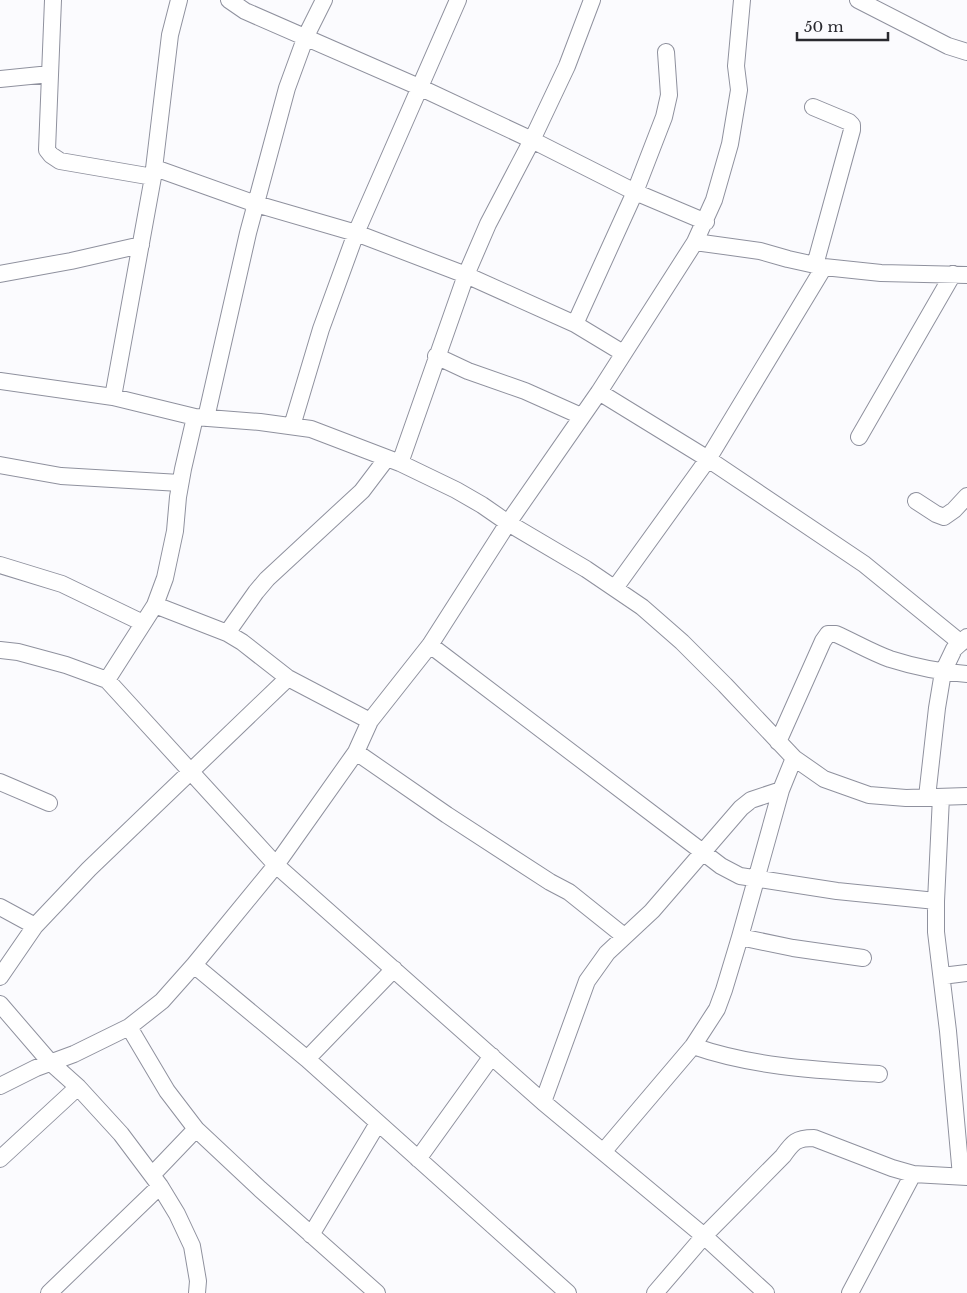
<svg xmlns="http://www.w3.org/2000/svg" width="967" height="1293" viewBox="0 0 967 1293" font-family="'Libre Baskerville',serif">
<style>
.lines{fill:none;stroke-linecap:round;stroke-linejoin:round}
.minor-casing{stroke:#8f919e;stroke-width:18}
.minor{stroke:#fff;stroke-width:16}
</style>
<rect width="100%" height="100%" fill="#fbfbfe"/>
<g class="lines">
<g class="minor-casing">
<path id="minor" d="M53 0 47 150 51 155 60 161 153 177
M229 0 245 11 419 87 532 140 635 192 706 222
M858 0 948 46 967 52
M0 79 50 74
M813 107 849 122 852 125V130L815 265
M155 168 256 204 356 233 466 275 575 324 623 353
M695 242 760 251 788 259 824 267 881 273 967 275
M0 274 71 261 141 245
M575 324 635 192 664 117 669 95 666 52
M436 356 468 371 525 391 581 416
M0 381 113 397 195 417 260 422 311 429 400 463 456 490 482 505 508 523 586 569 642 607 682 642 725 685 794 758 824 779 869 795 906 798 967 796
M599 392 708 459 864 564 961 643
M113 397 153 177 170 35 179 0
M206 418 248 233 287 88 306 36 324 0
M292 426 321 329 356 233 458 0
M859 437 953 274
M400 463 466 275 488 224 532 140 567 66 592 0
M0 465 61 476 180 483
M916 501 936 514 944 517 954 510 967 496
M0 565 62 584 143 623
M615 588 708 459 824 267
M155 605 227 633 242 642 288 678 370 721
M227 633 256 592 267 579 362 491 387 458
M430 645 704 853 721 866 740 876 837 891 936 901
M0 650 18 652 66 665 107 680 276 865 543 1102 704 1236 766 1293
M107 680 155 605 165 578 175 531 178 497 183 469 195 417
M778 742 823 641 828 634H836C854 642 871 652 890 659 915 667 940 672 967 674
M356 752 447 815 550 882 569 892 624 936
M0 782 49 803
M927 797 937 708 943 672 954 649 967 637
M941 797 936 901V932L948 1031 961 1176
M0 907 35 926
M740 937 793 948 863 958
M194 965 307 1059 568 1293
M942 976 967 973
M0 977 35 926 89 869 288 678
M0 1004 50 1062 78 1087 121 1134 160 1186 177 1214 192 1246 198 1281 197 1293
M129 1027 167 1091 196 1129 260 1189 377 1293
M693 1046C753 1067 816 1070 879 1074
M307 1059 394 969
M0 1086 36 1068 74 1054 129 1027 162 1001 194 965 276 865 356 752 370 721 430 645 508 523 599 392 695 242 714 200 730 144 739 90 736 66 742 0
M543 1102 587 981 607 953 652 911 741 808 751 800 781 790
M603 1152 693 1046 717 1009 724 990 740 937 781 790 794 758
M0 1159 78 1087
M418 1159 492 1056
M152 1175 196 1129
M311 1235 378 1123
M49 1293 160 1186
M655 1293 704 1236 783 1156C793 1142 796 1138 814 1138L892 1168 913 1174 967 1177
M850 1293 913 1174"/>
</g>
<use href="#minor" class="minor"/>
</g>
<path d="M797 32v8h91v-8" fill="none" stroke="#29292f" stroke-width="2.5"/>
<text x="804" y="32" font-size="15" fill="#29292f" stroke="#fbfbfe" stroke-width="4" paint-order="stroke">50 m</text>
</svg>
